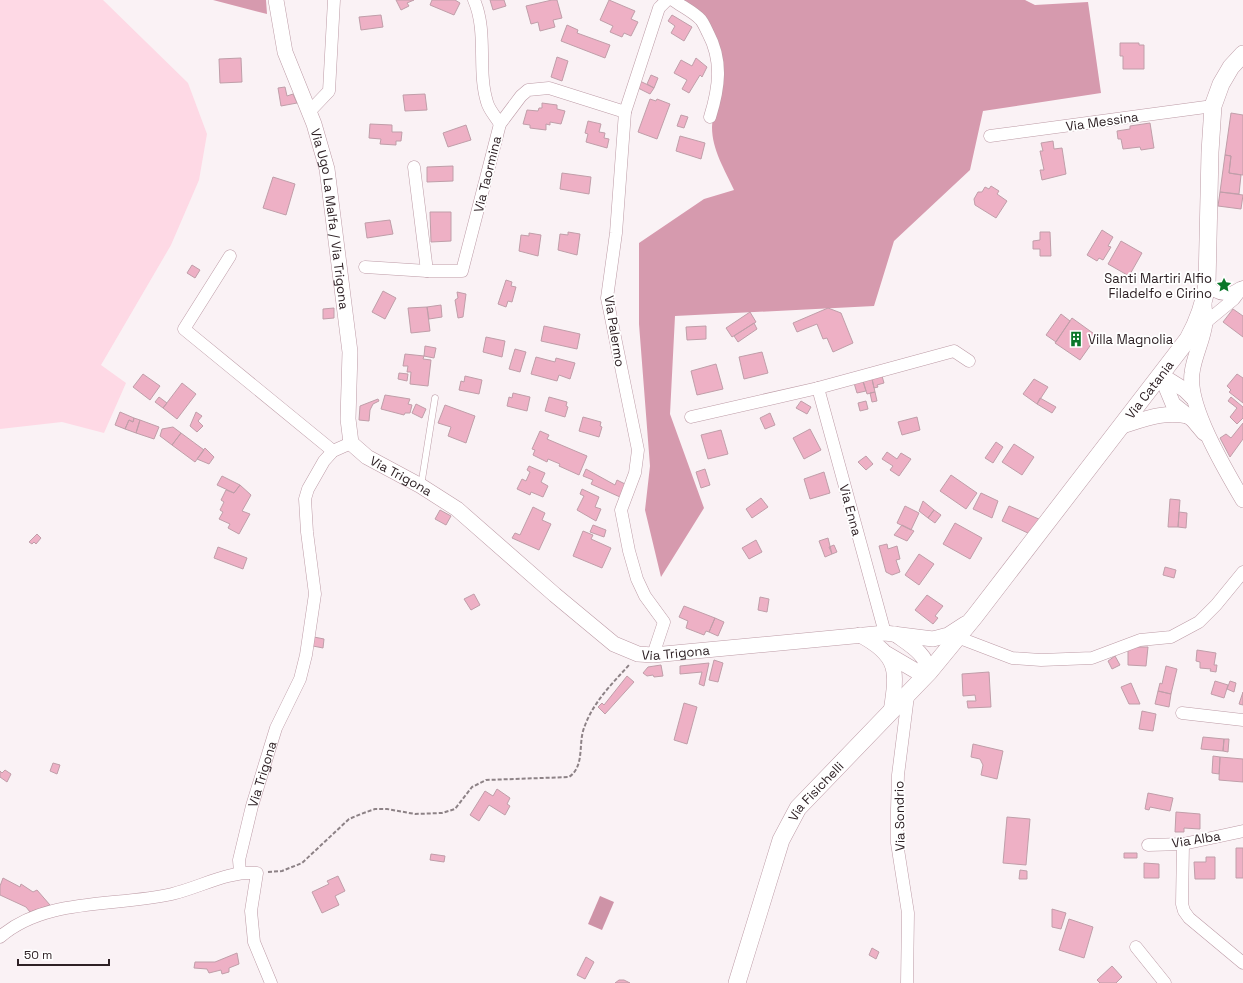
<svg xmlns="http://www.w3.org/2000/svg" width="1243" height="983" viewBox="0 0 1243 983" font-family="'Space Grotesk',sans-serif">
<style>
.green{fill:#fed9e5}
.forest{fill:#d69aae}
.water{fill:#ce93a7}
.building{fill:#eeb0c5;stroke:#c09ea9}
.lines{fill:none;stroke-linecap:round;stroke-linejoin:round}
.service-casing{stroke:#bd9ba6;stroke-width:7}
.minor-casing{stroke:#bd9ba6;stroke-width:13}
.tertiary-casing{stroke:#bd9ba6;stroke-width:16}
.secondary-casing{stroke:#bd9ba6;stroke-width:18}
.path{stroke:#8d8286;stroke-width:2;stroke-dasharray:4 2;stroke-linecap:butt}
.service{stroke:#fff;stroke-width:6}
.minor{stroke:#fff;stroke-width:12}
.tertiary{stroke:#fff;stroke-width:15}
.secondary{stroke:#fff;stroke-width:17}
.labels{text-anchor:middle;stroke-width:3.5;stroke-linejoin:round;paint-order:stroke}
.street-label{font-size:13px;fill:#2e2125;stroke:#fff}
.poi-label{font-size:13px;fill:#2e2125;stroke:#fff;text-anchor:end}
</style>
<rect width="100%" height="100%" fill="#faf2f5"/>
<path class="green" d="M0 0H103L188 83 207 134 199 180 171 245 101 365 126 383 104 433 62 422 0 429Z"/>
<path class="forest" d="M213 0H266L267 14Z
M681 0H1025L1035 5 1088 2 1101 93 983 111 970 170 894 241 874 306 675 316 670 414 704 508 661 577 645 510 650 466 639 324V243L704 199 734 190C725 170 712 150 712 127 712 116 719 106 721 95 728 43 712 36 681 0Z"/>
<path class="water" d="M600 896 614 902 602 930 588 924Z"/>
<path class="building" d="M396 0H414L407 3 409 6 401 10Z
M432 0H455L460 3 454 15 430 5Z
M490 0H504L506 6 493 10Z
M552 0H557L562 18 553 20 555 27 540 31 538 22 531 24 526 6Z
M609 0 635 11 631 19 638 22 631 36 624 33 622 37 610 32 613 26 600 20Z
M381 15 383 27 361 30 359 17Z
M672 15 692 27 684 41 671 33 675 26 668 21Z
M567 25 578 30 577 33 610 45 605 58 561 41Z
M1120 43H1139V45H1144V69H1123V56H1120Z
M557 57 568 61 562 81 551 77Z
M241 58 242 82 220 83 219 59Z
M696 58 707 67 702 77 700 75 689 93 682 89 687 80 674 73 681 60 692 66Z
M651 75 658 78 654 88 647 84Z
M640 81 654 88 650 94 638 88Z
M285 87 287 96 293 94 297 103 281 106 278 88Z
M425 94 427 110 405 111 403 95Z
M650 99 656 101 657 99 670 104 657 139 638 132Z
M542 103 557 105V109L565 111 561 124 550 122V125L546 124V130L530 128V125L523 124 527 110 538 111 539 108H542Z
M1231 113 1243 115V175L1229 173 1231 156 1225 155Z
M681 115 688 117 684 128 677 126Z
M588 121 601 124 599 132 605 133 604 138 609 139 607 148 586 142 588 134 585 133Z
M1150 123 1154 148 1141 150 1140 147 1123 149 1121 139H1118L1117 131 1130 129V126Z
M370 124 392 125V132H402L401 141H396V145L380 144 381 139 369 138Z
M466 125 471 140 448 147 443 133Z
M680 136 705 143 701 159 676 151Z
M1053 141 1054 149 1062 148 1066 174 1042 180 1040 170H1044L1040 151H1043L1041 143Z
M1225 155 1231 156 1229 173 1241 175 1239 194 1220 192Z
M453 166V181L427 182V167Z
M562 173 591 177 589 194 560 189Z
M273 177 295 184 286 215 263 208Z
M991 186 999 191 997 194 1007 201 996 218 975 205 974 199 978 192H982L985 187 989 189Z
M1220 192 1243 195 1241 209 1218 206Z
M430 212H451V241L431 242Z
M390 220 393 234 367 238 365 223Z
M1102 230 1113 237 1108 246 1111 247 1103 260 1099 258 1097 261 1087 255Z
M568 232 580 234 577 255 558 250 560 234 568 235Z
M1040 232H1050L1051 256H1040V249H1033V241L1040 240Z
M529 233 541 235 538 256 519 251 521 235 529 236Z
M1121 241 1142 253 1129 276 1108 264Z
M192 265 200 270 195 278 187 273Z
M506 280 512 282 511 286 516 287 512 302 508 301 506 307 498 304Z
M383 291 396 298 385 319 372 312Z
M457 292 466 294 463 317 458 318 455 300 458 298Z
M441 305 442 317 429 319 427 307Z
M427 307 430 331 411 333 408 308Z
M334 308V318L323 319V309Z
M828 308 841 313 853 343 833 352 827 338 823 339 817 324 797 332 793 323Z
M1233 309 1243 316V337L1223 322Z
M750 312 756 322 732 337 726 328Z
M1061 314 1070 321 1056 342 1046 335Z
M1072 318 1097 336 1080 360 1055 343Z
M754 323 757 329 738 342 734 336Z
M544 326 580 334 577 349 541 341Z
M706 326V339L687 340 686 327Z
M486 337 505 341 502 357 483 352Z
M425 346 436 348 434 358 424 356Z
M515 349 526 352 520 372 509 369Z
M762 352 768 373 744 379 739 357Z
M405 354 424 356 423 359 431 360 428 386 410 384 411 372H407L408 366H403Z
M536 357 555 362 556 358 575 363 570 379 559 375 557 381 531 374Z
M716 364 723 389 697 395 691 371Z
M399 373 408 374 407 381 398 379Z
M143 374 160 386 150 400 133 387Z
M1237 374 1243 378V403L1229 392 1231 390 1227 386Z
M465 376 482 380 479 394 459 390 461 381 464 382Z
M882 376 884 383 877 385 878 387 874 388 872 379Z
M872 379 875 392 867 394 863 381Z
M1034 379 1048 387 1037 404 1023 394Z
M863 381 866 391 857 393 854 383Z
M182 383 196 394 177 419 163 408Z
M875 392 877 401 872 402 870 393Z
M513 393 530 397 527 411 507 406 509 397 512 398Z
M385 395 410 399 408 404 412 405 410 413H405L404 415 381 409Z
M159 397 167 403 163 408 155 402Z
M549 397 567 402 566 406 568 407 565 417 545 411Z
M1231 397 1243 407V418L1237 424 1230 417 1237 408 1228 401Z
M1040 398 1056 407 1052 413 1037 404Z
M378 399 379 401 373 404 370 410 369 421 359 420 360 406Z
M801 401 811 407 807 414 796 408Z
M866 401 868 409 860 411 858 403Z
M416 404 426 409 422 418 412 413Z
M445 405 475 416 466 443 448 436 451 427 438 423Z
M120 412 134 418 133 422 129 420 125 429 115 425Z
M196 412 202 416 198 421 203 426 197 432 190 426Z
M770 413 775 425 765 429 760 418Z
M583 417 601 422 600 426 602 427 599 437 579 431Z
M917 417 920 430 902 435 898 422Z
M134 418 140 420 136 433 125 429 129 420 133 422Z
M140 420 159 427 154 439 136 433Z
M1243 423V439L1230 457 1220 438 1226 434 1231 438Z
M173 427 181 433 172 445 160 436 162 429Z
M810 429 821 450 804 459 793 438Z
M721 430 728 454 708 459 701 435Z
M540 431 549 435 547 439 587 456 579 475 559 466 560 464 548 459 547 462 533 455 535 450 532 449Z
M181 433 204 450 195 462 172 445Z
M996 442 1003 447 993 463 985 458Z
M1014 444 1034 457 1022 475 1002 462Z
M205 448 214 457 209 464 197 459Z
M887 452 897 459 901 453 911 459 899 476 890 470 893 466 882 459Z
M866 456 873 464 866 470 858 462Z
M529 466 545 473 541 482 548 486 543 497 531 492 530 495 517 489 522 479 526 481 530 472 527 470Z
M586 469 615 485 617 480 625 484 620 497 591 484 593 480 583 476Z
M705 469 710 485 701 488 696 472Z
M824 472 830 493 810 499 804 479Z
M951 475 977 493 966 509 940 491Z
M222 476 240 485 234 493 217 485Z
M240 485 251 495 242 511 250 514 239 534 228 528 230 524 219 519 223 512 220 510 224 502 221 500 226 490 234 493Z
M582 489 599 497 595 507 601 509 596 521 577 510 584 496 580 494Z
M981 493 998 501 992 518 973 509Z
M761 498 768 507 752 518 746 509Z
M1170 499 1180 500 1178 527H1168Z
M923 501 934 510 928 518 919 511Z
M905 506 919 513 911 530 897 523Z
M1009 506 1041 520 1030 534 1002 521Z
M533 507 545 513 542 520 551 524 539 550 512 538 515 533 520 535Z
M440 510 451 516 446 525 435 519Z
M934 510 941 515 935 523 928 518Z
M1179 512 1187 513 1186 528 1178 527Z
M955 523 982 538 970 559 943 544Z
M593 525 606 530 604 537 590 532Z
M902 525 914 531 907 541 894 535Z
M583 531 593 535 591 539 611 548 602 568 573 556Z
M37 534 41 538 36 544 34 542 32 544 29 542Z
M828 538 832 554 825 557 819 541Z
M756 540 762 552 749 559 742 548Z
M887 544 888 549 897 546 900 559 896 560 900 572 892 575 886 572 879 546Z
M834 545 837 552 832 554 829 547Z
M218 547 247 558 243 569 214 558Z
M919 554 934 564 919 585 905 575Z
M1165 567 1176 570 1174 578 1163 575Z
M474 594 480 605 471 610 464 599Z
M927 595 943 606 935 616 938 618 933 624 915 610Z
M760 597 769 599 767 612 758 610Z
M684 606 715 618 709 632 706 631 704 635 686 628 688 621 679 617Z
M715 618 724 622 718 636 709 632Z
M314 637 324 639 323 648 313 646Z
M1128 647H1148L1146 666 1128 665Z
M1197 650 1216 653 1214 665H1217L1216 672 1210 671 1211 669 1200 668V662L1196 661Z
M1115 656 1120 665 1112 669 1108 661Z
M714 660 723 663 718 682 709 680Z
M709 663 704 686 699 684 702 672 680 674V666Z
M661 665 663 676 654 677 653 675 647 676 643 673 648 667Z
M1166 666 1177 669 1171 694 1158 691 1160 683 1162 684Z
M989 672 991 707 968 708 967 701H976L975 695 963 696 962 674Z
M627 676 634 682 605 714 598 707 602 703 604 705Z
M1215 681 1228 685 1224 698 1211 694Z
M1230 681 1236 683 1234 692 1227 689Z
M1131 683 1140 704H1129L1121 687Z
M1158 691 1171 694 1169 707 1155 704Z
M1243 692V705L1239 704Z
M684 703 697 707 687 744 674 740Z
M1142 711 1156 714 1153 731 1139 729Z
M1203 737 1224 739 1223 751 1201 749Z
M1224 739H1229L1228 752 1223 751Z
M973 744 1003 751 997 779 981 775 983 765 980 759 971 757Z
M1213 756 1220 757 1219 774 1212 773Z
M1220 757 1243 759V782L1219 780Z
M53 763 60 765 57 774 50 771Z
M5 770 11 774 7 782 0 777V771L2 773Z
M497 789 510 798 507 804 510 806 505 815 489 805 479 821 470 815 485 791 493 796Z
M1148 793 1173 798 1170 811 1150 807 1149 810 1145 809Z
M1176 812 1200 814V829L1184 828V832H1175Z
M1007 817 1030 819 1026 865 1003 863Z
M1236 848H1243V878H1236Z
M1124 853H1137V858H1124Z
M431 854 445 856 444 862 430 860Z
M1206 857H1215V879H1195L1194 862H1206Z
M1144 863 1159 864V878H1144Z
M1020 870 1027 871V879H1019Z
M338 876 345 891 335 896 339 905 322 913 312 892 329 884 327 881Z
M3 878 20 887 21 884 33 892 37 890 50 905 30 912 26 907 0 895V886Z
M1052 909 1066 913 1061 929 1052 927Z
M1069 919 1093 927 1084 958 1059 950Z
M872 948 879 952 876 959 869 955Z
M237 953 239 964 229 968V972L222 974 221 970 209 973 207 969 194 968 195 962H215Z
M586 957 594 962 585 979 577 975Z
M1112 966 1122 977 1116 983H1100L1097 980Z
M619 980H624L630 983H615Z"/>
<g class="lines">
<g class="service-casing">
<path id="service" d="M421 486 435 398"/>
</g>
<g class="minor-casing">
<g id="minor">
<path d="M474 0C488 32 477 70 487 102 489 110 496 117 500 124"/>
<path d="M673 0C681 6 694 12 701 20 704 24 706 29 708 33 723 61 719 88 710 117"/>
<path d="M309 112 329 91 334 0"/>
<path d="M990 136 1213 106"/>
<path d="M414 167 427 271"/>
<path d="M230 256 184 329 333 451"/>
<path d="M365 267 427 271H462L500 124 521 96 528 90 549 88 625 112"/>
<path d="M1207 284C1217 296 1227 297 1240 288"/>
<path d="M1200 327 1234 299 1243 287"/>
<path d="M691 417 818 388"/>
<path d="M885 633 818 388 954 351 969 361"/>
<path d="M957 637 1012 658 1041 660 1092 658 1140 640 1171 637 1199 622 1216 605 1243 572"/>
<path d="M653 655 664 622 645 596 637 579 629 551 621 510 635 473 638 450 607 298 616 233 625 112 659 8 667 0"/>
<path d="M1182 713 1243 720"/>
<path d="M1183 844 1182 904 1184 911 1189 918 1243 963"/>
<path d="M1148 845 1183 844 1243 831"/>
<path id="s1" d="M240 872 239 860 252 806 276 728 300 679 306 655 315 594 307 532 305 499 308 489 324 461 333 451 351 443"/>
<path d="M0 937C46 897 116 907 172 894 201 887 227 871 257 873L251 911 254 942 271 983"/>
<path d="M1136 947 1165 983"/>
<path d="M907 983 908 913 897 843V810L898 775 908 696"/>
</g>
</g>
<g class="tertiary-casing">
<g id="tertiary">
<path id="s2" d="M276 0 285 52 314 124 327 169 350 352 348 419 351 443 367 457 421 486 457 509 555 595 614 644 638 654 653 655 885 633 933 639 948 635 965 624"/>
<path d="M1204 304C1204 310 1206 317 1205 323 1203 340 1194 356 1192 373 1187 406 1226 471 1243 500"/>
<path d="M1161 375 1173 404 1193 420 1204 433"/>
<path d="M1161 375 1185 390 1193 398"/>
<path d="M1122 426C1145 419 1164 411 1187 416"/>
<path d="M860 635C900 656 897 672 891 712"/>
<path d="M887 654 916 671 929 672C926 653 910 645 895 634"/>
</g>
</g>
<g class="secondary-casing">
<g id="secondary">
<path id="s3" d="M737 983 781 840 798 808 929 672 975 616 1188 339C1198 321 1204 304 1207 284L1210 152 1213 106 1221 84 1231 67 1243 54"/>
</g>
</g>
<path class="path" d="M268 872 282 871 302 863 349 819 361 814 375 809H387L415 814 442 813 455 809 472 787 486 780 569 777C585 766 578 744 584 728 593 702 612 684 629 665"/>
<use href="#service" class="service"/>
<use href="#minor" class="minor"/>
<use href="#tertiary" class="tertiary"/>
<use href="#secondary" class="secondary"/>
</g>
<defs>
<g id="sight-bare" transform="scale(1.2)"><path d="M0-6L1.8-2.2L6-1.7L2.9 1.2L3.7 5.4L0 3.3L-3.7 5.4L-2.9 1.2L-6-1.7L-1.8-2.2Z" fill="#0b772a" stroke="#fff" stroke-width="2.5" paint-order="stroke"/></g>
<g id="building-bare" transform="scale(1.2)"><path d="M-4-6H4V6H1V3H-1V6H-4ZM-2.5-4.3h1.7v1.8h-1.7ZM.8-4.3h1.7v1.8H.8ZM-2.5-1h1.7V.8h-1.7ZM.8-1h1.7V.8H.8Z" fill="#0b772a" stroke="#fff" stroke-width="2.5" paint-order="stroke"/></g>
</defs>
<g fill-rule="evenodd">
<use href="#sight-bare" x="1224" y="285"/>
<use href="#building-bare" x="1076" y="339"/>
</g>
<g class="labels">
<g class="street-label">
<text transform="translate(1102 121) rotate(-8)" y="5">Via Messina</text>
<text transform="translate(487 174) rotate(-76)" y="5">Via Taormina</text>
<text dy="5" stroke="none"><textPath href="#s2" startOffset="227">Via Ugo La Malfa / Via Trigona</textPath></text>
<text transform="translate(615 331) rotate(81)" y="5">Via Palermo</text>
<text dy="5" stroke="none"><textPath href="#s3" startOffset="733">Via Catania</textPath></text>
<text dy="5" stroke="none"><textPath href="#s2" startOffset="513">Via Trigona</textPath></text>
<text transform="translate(851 510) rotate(75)" y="5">Via Enna</text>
<text dy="5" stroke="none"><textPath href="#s2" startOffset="849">Via Trigona</textPath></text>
<text dy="5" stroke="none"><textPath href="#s1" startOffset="101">Via Trigona</textPath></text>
<text dy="5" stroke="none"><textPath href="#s3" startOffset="210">Via Fisichelli</textPath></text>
<text transform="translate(899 816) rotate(-91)" y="5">Via Sondrio</text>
<text transform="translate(1196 839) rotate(-9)" y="5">Via Alba</text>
</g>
<g class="poi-label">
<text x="1212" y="283">Santi Martiri Alfio<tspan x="1212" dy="15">Filadelfo e Cirino</tspan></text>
<text x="1088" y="344" text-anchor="start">Villa Magnolia</text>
</g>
</g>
<path d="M18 959v6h91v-6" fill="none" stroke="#2e2125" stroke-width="2"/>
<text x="24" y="959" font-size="12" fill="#2e2125" stroke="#ffffff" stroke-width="3" paint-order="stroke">50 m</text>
</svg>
